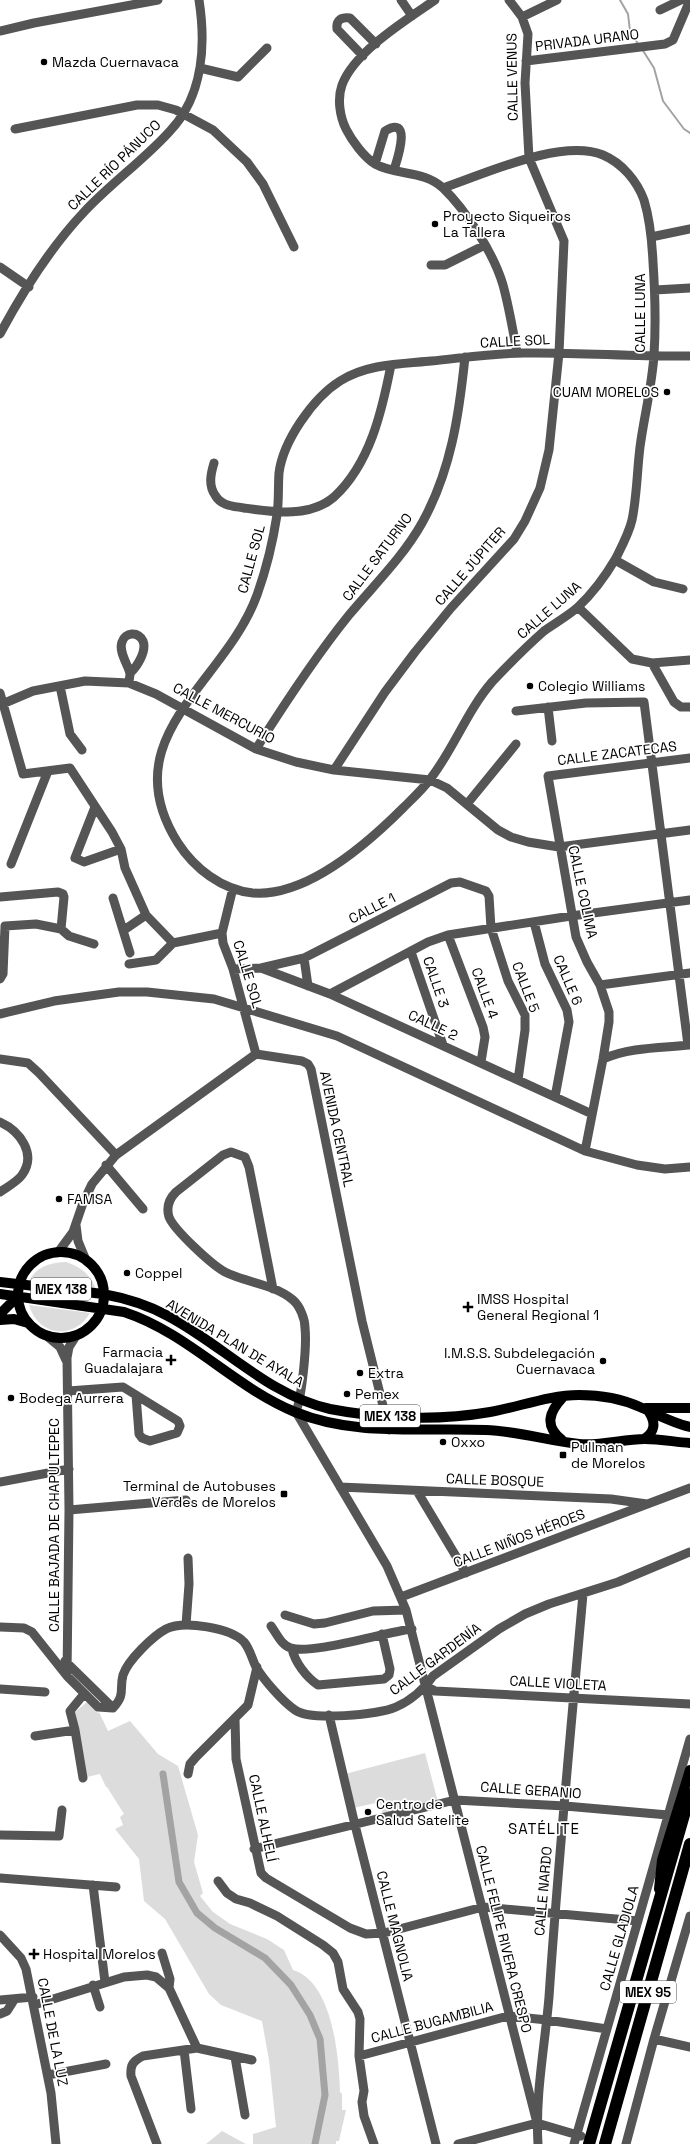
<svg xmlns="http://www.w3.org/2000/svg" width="690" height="2144" viewBox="0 0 690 2144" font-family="'Space Grotesk',sans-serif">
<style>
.green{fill:#dcdcdc}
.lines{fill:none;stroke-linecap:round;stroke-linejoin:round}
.stream{stroke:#a3a3a3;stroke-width:2}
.canal{stroke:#a3a3a3;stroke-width:7}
.minor{stroke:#555;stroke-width:9}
.major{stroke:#000;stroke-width:10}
.highway{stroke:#000;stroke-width:12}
.poi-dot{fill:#000;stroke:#fff;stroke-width:1.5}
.labels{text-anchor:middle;stroke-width:3.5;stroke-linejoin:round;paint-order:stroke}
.shield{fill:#fff;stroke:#4c4c4c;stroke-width:1}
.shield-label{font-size:13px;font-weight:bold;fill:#000}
.street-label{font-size:14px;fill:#000;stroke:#fff}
.poi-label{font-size:14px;fill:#000;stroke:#fff;text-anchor:start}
.neighbourhood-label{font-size:15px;letter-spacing:1px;fill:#000;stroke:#fff}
</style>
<rect width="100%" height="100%" fill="#fff"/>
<path class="green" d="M66 1262C81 1267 90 1274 96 1289L29 1281C37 1266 50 1263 66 1262Z
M29 1305 90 1313C74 1341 38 1336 29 1305Z
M88 1701 98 1713 99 1712 108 1731 130 1721 158 1754 178 1766 198 1835 194 1862 203 1893 200 1896 213 1912 230 1924 267 1939 284 1950 293 1970C333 1982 339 2058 340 2092L342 2094V2110H346L339 2141H336V2144H253V2134L276 2127 269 2060 262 2021 221 2005 209 1994 165 1919 144 1901 139 1859 115 1829 123 1825 120 1817 124 1814 107 1787H106L100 1774 87 1777 73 1714Z
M425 1753 438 1802 383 1816 380 1802 353 1808 345 1774Z
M222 2131 246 2144H206Z"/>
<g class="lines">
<path class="stream" d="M620 0 628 14 630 31 638 44
M642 49 654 68 663 101 684 129 690 133"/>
<path class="canal" d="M163 1774 179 1882 197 1913 215 1928 265 1958 291 1985 310 2015 320 2039 325 2095 315 2144"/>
<path class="minor" d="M401 0 412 16
M435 0C406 20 354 52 342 85 337 99 340 117 346 129 352 141 364 157 375 164 397 176 424 170 443 188 466 210 494 254 503 285 509 307 513 330 517 353
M660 10 681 0
M522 17 557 0
M0 31 34 23 158 0
M363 56 337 29C336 20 341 17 350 18L376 44
M526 61 665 44 673 40 690 0
M200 68 238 77 267 48
M15 129 137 105H158L176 110 213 130 247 162 263 184 294 247
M375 164 385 131C413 114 397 160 394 170
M443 188C485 174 561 138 603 155 622 163 637 181 644 200 650 220 652 241 653 262 655 292 656 324 654 355 652 386 644 417 640 447 637 471 637 496 632 520 629 533 622 546 616 558 606 575 593 593 578 607 568 616 555 623 544 631 526 647 509 664 492 682 467 711 454 748 431 778 423 789 412 799 403 808 367 844 307 897 253 893 222 890 194 868 178 843 111 737 225 684 257 595 266 570 273 541 277 515 279 501 278 487 279 473 283 441 313 398 340 381 367 364 400 364 431 361 462 358 493 353 524 353 579 352 635 357 690 356
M651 237 690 229
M431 265H445L485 245
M0 267 29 287
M655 290 690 288
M0 334C23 291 51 247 84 212 111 183 144 160 170 131 203 96 206 45 199 0
M214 463C211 473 208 485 215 495 221 506 233 506 244 508 273 512 310 518 334 497 370 464 382 411 391 365
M615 560 654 582 683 589
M578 607 632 659 652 663 690 660
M652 663 674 702 681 707H690
M129 683C129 680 130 676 130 674 129 666 118 652 122 642 125 632 138 631 143 641 147 651 137 667 130 673
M60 686 70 734 82 750
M0 693 23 774 70 768 112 832 121 849 125 868 146 915 173 943 222 933
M0 705 33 691 85 681 129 683 156 694 256 749 296 762 334 770 430 780 447 788 498 830 511 837 528 842 559 847 690 830
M548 707 552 741
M516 711 586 703 644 702 688 1045
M256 749C285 703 315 657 349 615 374 585 403 557 422 523 451 471 459 415 465 357
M334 770 385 692 415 652 451 608 514 539 525 521 540 488 549 450 559 353 564 241 529 158 525 83 528 34 522 17 509 0
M467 804 516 744
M95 807 75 858 84 862 121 849
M11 864 48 771
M233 888 222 933 223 943 233 969 256 1054
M0 897 58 892 63 894 64 897 61 929
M113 898 130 953
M534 922 545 964 567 1010 569 1022 555 1097
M124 930 146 915
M448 935 483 1027 485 1037 481 1062
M411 952 443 1045
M304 958 308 986
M129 964 156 960 173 943
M261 968 330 994 592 1114
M233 969 261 968 304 958 451 883 460 882 486 891 489 896 491 928 508 981 525 1015V1030L518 1080
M0 979 3 974 5 926 36 924 61 929 69 936 94 944
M600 985 690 973
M330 994 428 942 448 935 571 916 690 900
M0 1014 54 1001 119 992H147L214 999 337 1036 585 1151 637 1165 665 1169 690 1167
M0 1059 28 1063 39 1073 116 1155
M603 1059C630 1047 661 1048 690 1045
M0 1122C20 1131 37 1154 22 1175 17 1182 7 1187 0 1192
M585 1151 603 1059 609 1022V1012L600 985 587 962 576 937 548 776 690 758
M106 1165 143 1209
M76 1225 78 1241 85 1258
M59 1251 73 1232 83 1203 92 1184 116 1155 256 1054 302 1061 308 1064 311 1069 362 1321 389 1430
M273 1289 249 1167 245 1157 231 1152 223 1155 176 1192C169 1199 166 1207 169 1217 174 1230 212 1265 225 1272 247 1283 274 1284 293 1300 300 1306 305 1319 305 1328 307 1346 302 1395 296 1412L387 1566 406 1610 537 2123
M48 1337 60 1347 66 1360
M68 1391 123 1387 178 1421 180 1426 177 1433 150 1441 142 1438 139 1434 136 1395
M0 1482 69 1469
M340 1487 611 1499 647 1504
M417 1491 466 1573
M69 1510 186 1500
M401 1597 690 1488
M285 1615 314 1624 325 1623 373 1611 406 1610
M186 1625 189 1584 188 1558
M271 1626C277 1634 281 1645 291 1648 311 1655 386 1632 412 1629
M0 1627 24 1628 32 1632 67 1676 98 1707 113 1708C126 1694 119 1690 123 1675 128 1660 153 1636 166 1629 184 1620 231 1628 244 1642 250 1649 252 1659 256 1667 264 1680 282 1701 295 1710 310 1721 378 1715 396 1707 410 1701 424 1689 433 1676L499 1629 525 1614 549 1604 618 1582 690 1552
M292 1649C295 1662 306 1677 318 1685L384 1679 389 1675 390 1669 382 1634
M65 1661 113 1708
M67 1676 69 1510 67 1358 69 1347 76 1336
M426 1686 435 1691 690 1704
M0 1689 45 1692
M329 1715 355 1825 436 2144
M235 1719 236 1759 261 1873 266 1878 350 1928 366 1934 384 1933 483 1907 638 1921
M35 1736 75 1730
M188 1774 190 1764 196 1757 248 1705 257 1667
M83 1778 75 1730 70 1711 84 1694
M0 1835 59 1836 62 1810
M254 1849 455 1800 565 1806 668 1815
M0 1878 116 1887
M218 1881 227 1893 236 1899 250 1903 277 1916 323 1945 333 1953 338 1962 343 1989 358 2012 360 2019 359 2056 364 2091 362 2102 364 2116 374 2144
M93 1885 105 1982
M0 1935 21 1958 26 1969 51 2093 56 2144
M162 1953 170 1979 169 1988
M93 1985 100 2007
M0 2000 33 1997
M34 2005 124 1977 147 1975 156 1977 169 1988 197 2048
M0 2014 7 2011 14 2000
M654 2039 690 2047
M184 2050 191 2109
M359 2056 508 2016 547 2020 607 2029
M235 2057 245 2115
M48 2075 106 2064
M157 2144 131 2076C130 2065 133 2061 143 2056L197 2048 252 2060
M458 2144 537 2123 581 2136
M538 2144C535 2095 545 2045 549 1997 558 1862 571 1728 583 1594
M574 2144 690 1739
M626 2144 654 2039 690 1916"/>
<path class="major" d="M18 1295a43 43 0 1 1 86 0a43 43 0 1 1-86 0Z
M0 1282 103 1294C125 1298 148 1305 168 1316 223 1345 268 1395 330 1409 381 1419 439 1421 490 1412 519 1407 549 1395 579 1395 600 1395 622 1399 640 1407 656 1414 673 1423 690 1427
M0 1294 124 1312C188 1333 234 1387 295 1412 356 1437 423 1427 486 1430 518 1431 548 1441 579 1444 601 1446 623 1439 645 1439 660 1439 675 1442 690 1443
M0 1314 18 1296
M0 1320 14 1319 28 1323
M646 1408H690
M644 1439C655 1432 656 1423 649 1412
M562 1440C544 1426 549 1412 563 1397
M659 1889 662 1860 690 1770"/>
<path class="highway" d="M589 2144 690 1794
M605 2144 690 1844"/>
</g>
<g class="poi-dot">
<circle cx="44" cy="62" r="4"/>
<circle cx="435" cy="224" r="4"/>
<circle cx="667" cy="392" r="4"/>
<circle cx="530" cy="686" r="4"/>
<circle cx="59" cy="1199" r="4"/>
<circle cx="127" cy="1273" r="4"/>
<path d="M466 1301h4v4h4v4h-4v4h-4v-4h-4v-4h4z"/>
<path d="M169 1354h4v4h4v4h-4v4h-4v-4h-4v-4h4z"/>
<circle cx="603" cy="1361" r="4"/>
<circle cx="360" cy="1373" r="4"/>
<circle cx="347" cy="1394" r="4"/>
<circle cx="11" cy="1398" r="4"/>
<circle cx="443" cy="1442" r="4"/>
<rect x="559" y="1451" width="8" height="8" rx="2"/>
<rect x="280" y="1490" width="8" height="8" rx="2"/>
<circle cx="368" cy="1812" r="4"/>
<path d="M32 1948h4v4h4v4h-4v4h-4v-4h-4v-4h4z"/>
</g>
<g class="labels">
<g class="shield">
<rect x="31" y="1278" width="60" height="22" rx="3"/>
<rect x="360" y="1405" width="60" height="22" rx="3"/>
<rect x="620" y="1981" width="56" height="22" rx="3"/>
</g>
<g class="shield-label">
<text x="61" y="1294">MEX 138</text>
<text x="390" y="1421">MEX 138</text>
<text x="648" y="1997">MEX 95</text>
</g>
<g class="street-label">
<text transform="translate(587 40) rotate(-7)" y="5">PRIVADA URANO</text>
<text transform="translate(512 77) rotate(-91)" y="5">CALLE VENUS</text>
<text transform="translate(114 165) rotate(-44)" y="5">CALLE RÍO PÁNUCO</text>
<text transform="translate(640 313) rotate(-90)" y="5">CALLE LUNA</text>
<text transform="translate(515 341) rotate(-3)" y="5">CALLE SOL</text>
<text transform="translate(377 557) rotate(-53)" y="5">CALLE SATURNO</text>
<text transform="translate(251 559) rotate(-75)" y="5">CALLE SOL</text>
<text transform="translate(470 566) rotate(-49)" y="5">CALLE JÚPITER</text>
<text transform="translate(549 610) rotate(-41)" y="5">CALLE LUNA</text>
<text transform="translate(224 713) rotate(28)" y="5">CALLE MERCURIO</text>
<text transform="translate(617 753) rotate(-7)" y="5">CALLE ZACATECAS</text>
<text transform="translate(583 892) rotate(78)" y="5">CALLE COLIMA</text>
<text transform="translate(372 908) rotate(-27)" y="5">CALLE 1</text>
<text transform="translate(248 974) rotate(73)" y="5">CALLE SOL</text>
<text transform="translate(568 980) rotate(67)" y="5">CALLE 6</text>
<text transform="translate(436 982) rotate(71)" y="5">CALLE 3</text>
<text transform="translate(526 987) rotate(69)" y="5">CALLE 5</text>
<text transform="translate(485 993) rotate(70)" y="5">CALLE 4</text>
<text transform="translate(433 1025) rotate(25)" y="5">CALLE 2</text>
<text transform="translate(337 1129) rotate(78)" y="5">AVENIDA CENTRAL</text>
<text transform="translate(235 1343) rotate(31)" y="5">AVENIDA PLAN DE AYALA</text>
<text transform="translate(495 1480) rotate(2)" y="5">CALLE BOSQUE</text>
<text transform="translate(54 1525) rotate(-90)" y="5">CALLE BAJADA DE CHAPULTEPEC</text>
<text transform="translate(519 1538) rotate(-21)" y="5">CALLE NIÑOS HÉROES</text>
<text transform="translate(435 1659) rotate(-37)" y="5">CALLE GARDENÍA</text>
<text transform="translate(558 1683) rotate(3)" y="5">CALLE VIOLETA</text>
<text transform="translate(531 1790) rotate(4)" y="5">CALLE GERANIO</text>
<text transform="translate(263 1818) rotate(78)" y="5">CALLE ALHELÍ</text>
<text transform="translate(543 1891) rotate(-85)" y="5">CALLE NARDO</text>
<text transform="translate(395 1926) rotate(76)" y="5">CALLE MAGNOLIA</text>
<text transform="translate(619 1938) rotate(-74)" y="5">CALLE GLADIOLA</text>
<text transform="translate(504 1939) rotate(76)" y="5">CALLE FELIPE RIVERA CRESPO</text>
<text transform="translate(432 2022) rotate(-15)" y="5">CALLE BUGAMBILIA</text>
<text transform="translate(53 2032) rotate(79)" y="5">CALLE DE LA LUZ</text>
</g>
<g class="poi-label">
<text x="52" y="67">Mazda Cuernavaca</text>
<text x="443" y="221">Proyecto Siqueiros<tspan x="443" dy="16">La Tallera</tspan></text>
<text x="659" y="397" text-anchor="end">CUAM MORELOS</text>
<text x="538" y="691">Colegio Williams</text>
<text x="67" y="1204">FAMSA</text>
<text x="135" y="1278">Coppel</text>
<text x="477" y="1304">IMSS Hospital<tspan x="477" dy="16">General Regional 1</tspan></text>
<text x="163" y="1357" text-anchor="end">Farmacia<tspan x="163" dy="16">Guadalajara</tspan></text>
<text x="595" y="1358" text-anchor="end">I.M.S.S. Subdelegación<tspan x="595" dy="16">Cuernavaca</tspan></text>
<text x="368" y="1378">Extra</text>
<text x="355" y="1399">Pemex</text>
<text x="19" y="1403">Bodega Aurrera</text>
<text x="451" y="1447">Oxxo</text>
<text x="571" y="1452">Pullman<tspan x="571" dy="16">de Morelos</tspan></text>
<text x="276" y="1491" text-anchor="end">Terminal de Autobuses<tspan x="276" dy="16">Verdes de Morelos</tspan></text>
<text x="376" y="1809">Centro de<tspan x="376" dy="16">Salud Satelite</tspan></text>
<text x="43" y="1959">Hospital Morelos</text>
</g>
<g class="neighbourhood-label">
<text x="544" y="1834">SATÉLITE</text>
</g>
</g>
</svg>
